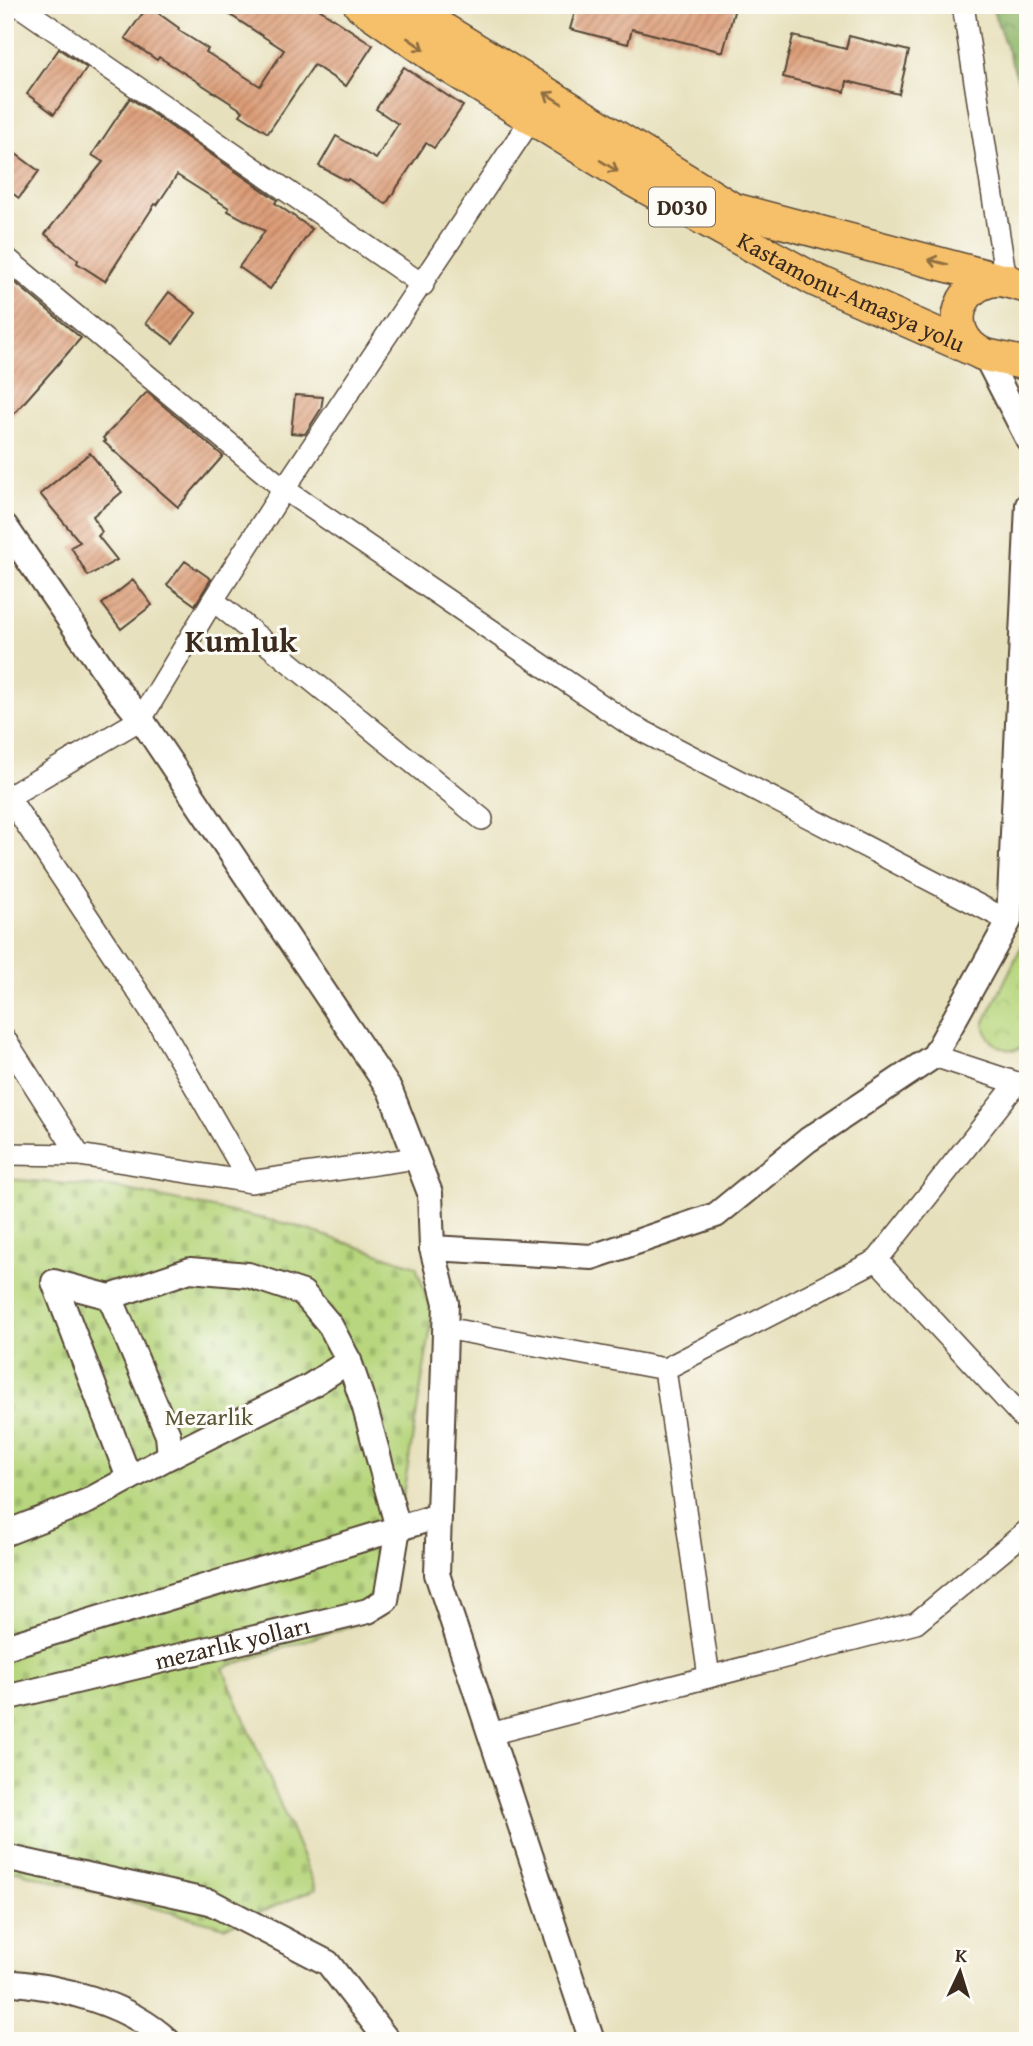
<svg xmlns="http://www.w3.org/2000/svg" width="1033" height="2046" viewBox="0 0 1033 2046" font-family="'Gentium Book Plus',serif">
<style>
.forest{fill:url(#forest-crowns);stroke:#667045;stroke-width:2}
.cemetery{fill:url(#cemetery-stones);stroke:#79804e;stroke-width:2}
.park{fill:url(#park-crowns);stroke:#79804e;stroke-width:2}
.building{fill:url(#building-hatch)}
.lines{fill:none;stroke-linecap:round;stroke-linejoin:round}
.minor-casing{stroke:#554536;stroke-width:24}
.tertiary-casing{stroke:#554536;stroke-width:28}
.primary-casing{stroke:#554536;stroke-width:35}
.minor{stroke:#fff;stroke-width:21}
.tertiary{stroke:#fff;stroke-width:24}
.primary{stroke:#f6c06b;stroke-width:32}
.oneway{stroke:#8f6e41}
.labels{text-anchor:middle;stroke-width:6;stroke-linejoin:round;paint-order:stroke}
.shield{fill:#fdfcf7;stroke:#75695f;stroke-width:2}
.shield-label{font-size:23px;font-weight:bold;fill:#3b2a1e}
.street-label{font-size:24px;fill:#3b2a1e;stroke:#fdfcf7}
.park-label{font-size:24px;fill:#5a5536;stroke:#fdfcf7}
.district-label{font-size:32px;font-weight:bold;fill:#3b2a1e;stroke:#fdfcf7}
</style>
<defs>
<pattern id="forest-crowns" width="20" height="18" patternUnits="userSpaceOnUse" patternTransform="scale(1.75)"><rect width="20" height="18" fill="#91b76c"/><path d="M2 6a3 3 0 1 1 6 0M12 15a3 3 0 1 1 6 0" fill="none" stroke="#789558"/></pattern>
<pattern id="cemetery-stones" width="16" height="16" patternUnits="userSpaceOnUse" patternTransform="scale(1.75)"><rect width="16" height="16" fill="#b7d67d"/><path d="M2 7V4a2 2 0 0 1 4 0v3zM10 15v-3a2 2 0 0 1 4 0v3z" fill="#9eb86c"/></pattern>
<pattern id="park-crowns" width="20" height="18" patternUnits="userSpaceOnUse" patternTransform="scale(1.75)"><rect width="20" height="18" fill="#b7d67d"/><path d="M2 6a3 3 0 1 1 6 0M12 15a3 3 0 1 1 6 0" fill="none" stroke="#9eb86c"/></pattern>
<pattern id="building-hatch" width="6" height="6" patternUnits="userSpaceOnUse" patternTransform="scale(1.75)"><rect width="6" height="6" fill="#db9b76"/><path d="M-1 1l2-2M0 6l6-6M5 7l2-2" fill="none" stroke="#b37f60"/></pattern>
</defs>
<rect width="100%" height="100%" fill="#fdfcf7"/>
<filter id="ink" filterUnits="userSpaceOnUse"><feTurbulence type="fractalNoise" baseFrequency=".0143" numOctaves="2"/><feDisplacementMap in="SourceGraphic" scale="14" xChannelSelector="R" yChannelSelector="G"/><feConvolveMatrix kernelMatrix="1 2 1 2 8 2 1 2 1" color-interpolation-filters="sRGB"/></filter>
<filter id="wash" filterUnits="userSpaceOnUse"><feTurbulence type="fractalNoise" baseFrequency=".00686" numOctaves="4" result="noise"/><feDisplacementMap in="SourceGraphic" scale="28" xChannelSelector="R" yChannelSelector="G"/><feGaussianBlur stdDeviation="1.57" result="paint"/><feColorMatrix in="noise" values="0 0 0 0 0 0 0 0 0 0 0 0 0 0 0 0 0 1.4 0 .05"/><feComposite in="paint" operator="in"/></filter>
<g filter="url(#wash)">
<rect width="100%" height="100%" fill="#e7e0bc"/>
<path class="forest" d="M991 5H1028V107Z"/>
<path class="cemetery" d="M5 1179 117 1188 293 1225 416 1266 433 1315 383 1615 223 1668 316 1889 225 1927 5 1868Z"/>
<path class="park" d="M1028 933V1045C1007 1056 988 1046 984 1024Z"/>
<g id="blocks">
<path class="building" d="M215 5H313L373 45 346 86 314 65 268 133 240 115 243 111 159 57 157 60 125 38 148 6 179 28 178 30 208 49 206 52 260 86 284 50Z
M577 5H723L735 8 723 52 632 29 628 44 570 29Z
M793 36 846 49 849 36 909 51 899 94 847 81 845 92 783 77Z
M59 49 87 68 54 114 27 94Z
M404 67 463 106 434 148 426 143 386 204 348 179 347 181 319 166 336 136 376 159 398 124 376 109Z
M130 98 277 200 275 203 312 229 270 289 239 267 265 231 228 211 229 208 177 175 157 205 155 204 105 281 77 263 78 260 45 234 103 162 92 155Z
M5 146 39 171 19 198 5 188Z
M5 274 81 338 5 424Z
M169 292 196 313 173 343 146 323Z
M147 392 223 456 178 507 104 442 106 441 103 438Z
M295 395 323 397 321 409 305 434 291 433Z
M90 453 122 492 93 516 102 532 98 536 117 560 88 576 71 547 80 542 40 494Z
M185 561 211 579 195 605 167 585Z
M133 580 152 605 121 629 102 604Z"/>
</g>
</g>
<g filter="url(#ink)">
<use href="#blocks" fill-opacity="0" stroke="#554536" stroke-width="2"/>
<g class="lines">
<g class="minor-casing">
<path id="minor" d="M18 5 423 285
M963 5 1006 280
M5 257 284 489 629 724 1009 921
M213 600 482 819
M5 792 158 1022 250 1182
M5 799 141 719 213 600 284 489 532 118
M5 1039 79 1155 250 1182 416 1158
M5 1154 79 1155
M877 1260 1017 1083 934 1056
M445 1328 665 1369 709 1677
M665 1369 877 1260 1028 1423
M490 1734 916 1623 1028 1530"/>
</g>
<g class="tertiary-casing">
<g id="tertiary">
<path d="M985 355 1028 439"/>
<path d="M5 526 119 692 141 719 390 1090 430 1193 432 1248 592 1257 716 1215 808 1140 934 1056 1009 921 1028 505"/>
<path d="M432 1248 446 1303 437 1574 592 2041"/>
<path d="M110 1297 54 1282 129 1478"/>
<path d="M6 1533 88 1501 170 1456 310 1386 349 1361"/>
<path d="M5 1647 439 1516"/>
<path id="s1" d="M5 1698 368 1611 386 1600 398 1528 365 1408 349 1361 330 1325 303 1293 248 1275 190 1270 110 1297 168 1435 170 1456"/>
<path d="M5 1857 210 1902 328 1963 388 2041"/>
<path d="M5 1982C59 1986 128 2003 168 2041"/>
</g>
</g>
<g class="primary-casing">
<g id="primary">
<path id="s2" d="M360 5 446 65 625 176 815 280 985 355 1028 364"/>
<path d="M404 5 733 209 1028 287"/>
<path d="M982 354C939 331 960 275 1007 280"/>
</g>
</g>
<use href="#minor" class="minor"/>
<use href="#tertiary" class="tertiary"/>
<use href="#primary" class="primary"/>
</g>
<defs><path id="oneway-shaft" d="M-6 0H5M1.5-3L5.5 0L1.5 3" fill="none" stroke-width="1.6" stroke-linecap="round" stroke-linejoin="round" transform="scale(1.75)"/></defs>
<g class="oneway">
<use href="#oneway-shaft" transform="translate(416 44) rotate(35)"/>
<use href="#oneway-shaft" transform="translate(553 98) rotate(-148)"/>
<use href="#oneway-shaft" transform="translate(609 166) rotate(32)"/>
<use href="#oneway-shaft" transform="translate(938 262) rotate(-166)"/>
</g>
</g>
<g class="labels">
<rect class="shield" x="649" y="187.5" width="66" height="39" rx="5"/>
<g class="shield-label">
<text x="682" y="215">D030</text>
</g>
<g class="street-label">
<text dy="8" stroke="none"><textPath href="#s2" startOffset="570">Kastamonu-Amasya yolu</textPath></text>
<text dy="8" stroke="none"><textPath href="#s1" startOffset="234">mezarlık yolları</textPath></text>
</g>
<g class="park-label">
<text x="209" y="1425">Mezarlık</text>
</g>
<g class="district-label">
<text x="241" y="652">Kumluk</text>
</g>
</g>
<rect width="1033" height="2046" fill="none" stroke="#fdfcf7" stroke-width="28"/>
<g transform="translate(960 1972) rotate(4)" stroke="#fdfcf7" stroke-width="5" paint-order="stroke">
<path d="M0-5L12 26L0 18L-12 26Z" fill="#3b2a1e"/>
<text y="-10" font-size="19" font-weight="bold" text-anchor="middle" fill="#3b2a1e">K</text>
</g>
</svg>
